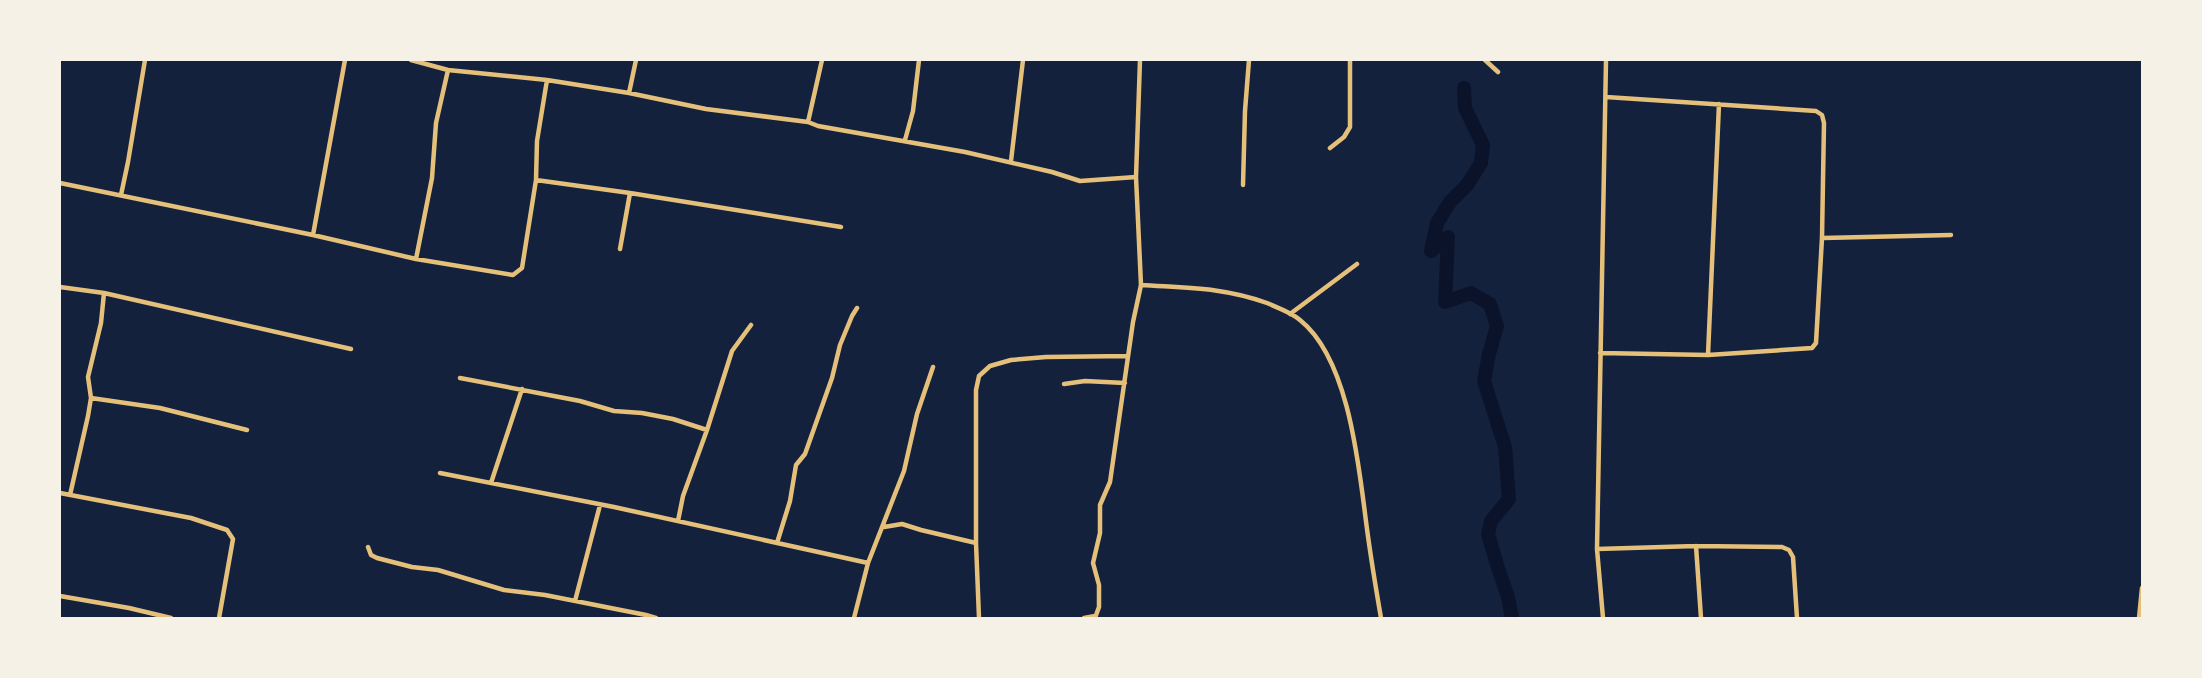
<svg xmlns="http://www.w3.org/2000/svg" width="2202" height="678" viewBox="0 0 2202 678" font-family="Ubuntu,sans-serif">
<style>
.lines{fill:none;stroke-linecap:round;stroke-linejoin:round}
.river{stroke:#0b132b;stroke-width:14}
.minor{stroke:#e5c07b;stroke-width:4.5}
</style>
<rect width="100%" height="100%" fill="#14213d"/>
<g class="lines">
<path class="river" d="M1464 88 1465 108 1483 145 1481 163 1467 185 1450 202 1437 223 1431 251 1448 237 1445 302 1471 293 1490 304 1497 326 1489 354 1484 381 1505 447 1509 499 1491 521 1488 534 1498 568 1508 597 1512 618"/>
<path class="minor" d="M411 60 448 70 547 80 629 93 706 109 808 122 818 126 965 152 1052 172 1080 181 1136 177
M1485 60 1498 72
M629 93 636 60
M808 122 822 60
M905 140 913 111 919 60
M1330 148 1344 137 1350 127V60
M1011 161 1023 60
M536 180 630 193 841 227
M60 183 313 235 416 259 513 275 522 268 536 180 537 141 547 80
M1243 185 1245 111 1249 60
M121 195 128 162 145 60
M313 235 345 60
M1823 238 1951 235
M620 249 630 193
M416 259 432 178 436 123 448 70
M1141 285C1186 288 1223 287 1267 303 1278 308 1291 312 1300 320 1350 360 1359 469 1367 529 1371 559 1376 589 1381 618
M60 287 104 293 351 349
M1290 314 1357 264
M1600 353 1708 355 1812 348 1816 343 1822 238 1824 123 1822 115 1816 111 1606 97
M1708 355 1719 104
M460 378 580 401 614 411 642 413 673 419 707 430 683 496 678 521
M1064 384 1085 381 1125 383
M91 398 160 408 247 430
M707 430 732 351 751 325
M440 473 614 507 868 563
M491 483 522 389
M60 493 191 518 227 530 233 539 219 618
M70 495 88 416 91 398 88 377 101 323 104 293
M884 527 902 524 921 530 976 543
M777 543 790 501 796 465 805 454 832 378 840 345 852 316 857 308
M1696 546 1701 618
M368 547 371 555 377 558 412 567 438 570 504 590 545 595 646 615 656 618
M1597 549 1696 546 1782 547 1789 550 1793 557 1797 618
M60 596 129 608 171 618
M575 601 600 505
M854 618 868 563 904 471 917 414 933 367
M979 618 976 543V390L979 376 990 366 1011 360 1046 357 1128 356
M1084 618 1095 616
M1095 618 1099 607V585L1093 563 1100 533V505L1110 482 1133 322 1141 285 1136 177 1140 60
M1603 618 1597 549 1606 60
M2139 618 2142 588"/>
</g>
<rect width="2202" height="678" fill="none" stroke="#f6f1e7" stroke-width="122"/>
</svg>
